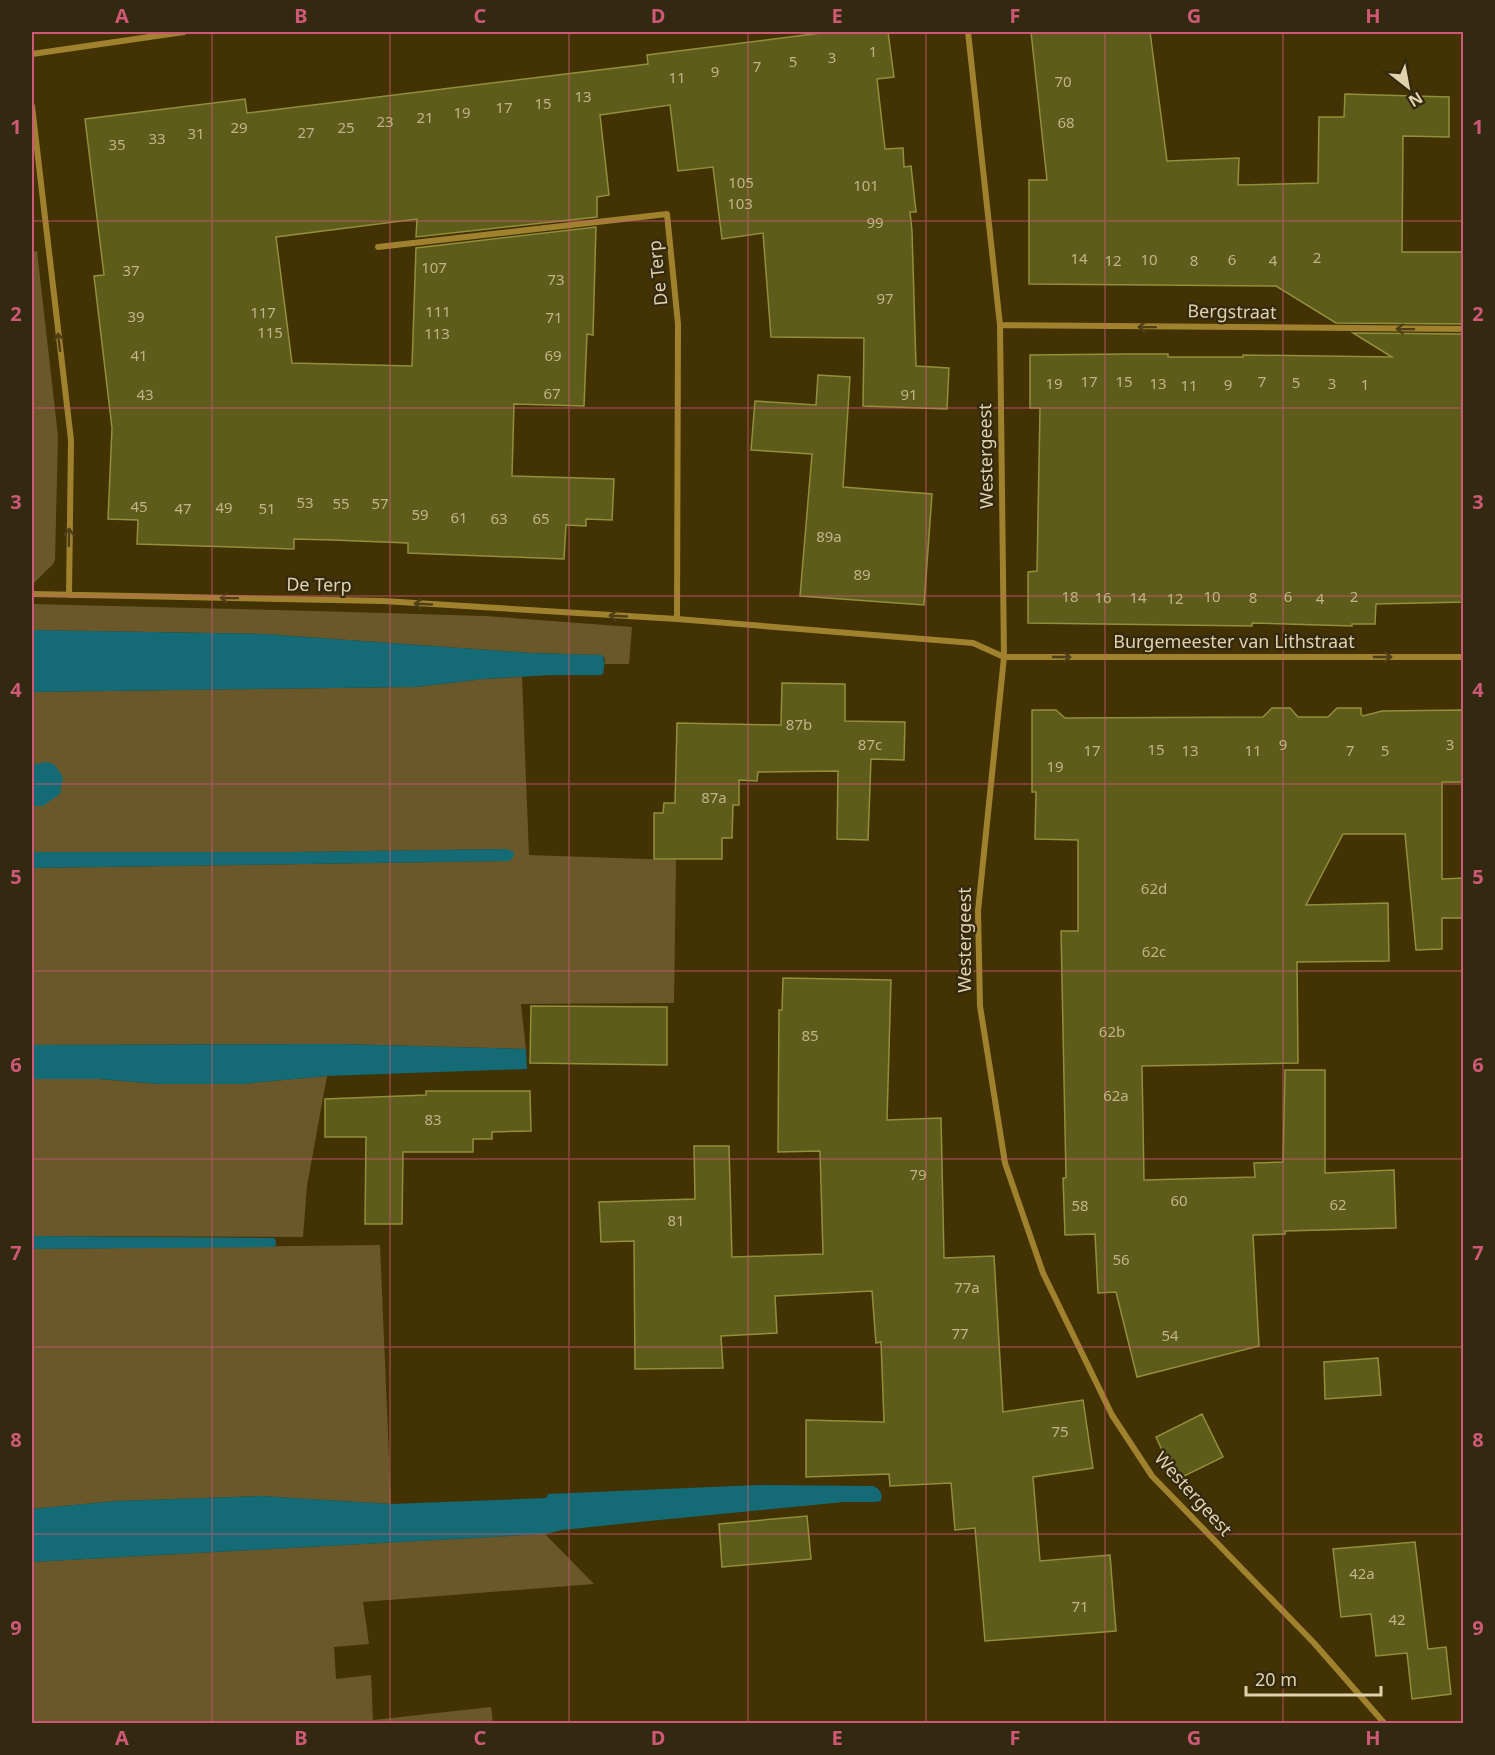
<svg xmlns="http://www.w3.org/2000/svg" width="1495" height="1755" viewBox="0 0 1495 1755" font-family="'Noto Sans',sans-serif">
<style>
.green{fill:#6a582b}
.water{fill:#146b75}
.building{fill:#5e5c1b;stroke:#928f3b;stroke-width:1.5}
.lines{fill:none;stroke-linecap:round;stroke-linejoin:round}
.minor{stroke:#a0812e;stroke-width:6}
.oneway{stroke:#4e3f18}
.grid{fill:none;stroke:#cd5977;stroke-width:1.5;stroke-opacity:0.55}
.labels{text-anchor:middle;stroke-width:4.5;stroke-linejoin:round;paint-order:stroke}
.number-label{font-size:15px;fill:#c1b488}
.street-label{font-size:18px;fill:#e2d2ac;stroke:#332910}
.neatline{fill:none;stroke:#cd5977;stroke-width:2}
.grid-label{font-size:20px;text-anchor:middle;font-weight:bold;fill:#cd5977}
</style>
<rect width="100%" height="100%" fill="#423204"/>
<path class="green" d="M37 251 58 436 55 560 53 564 33 584 32 252Z
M32 604 315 611 485 616 632 627 629 664H605V659L602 655 531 653 264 634 32 630Z
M522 677 529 855 676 860 674 1003 521 1004 526 1049 339 1044 32 1045V868L509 861 507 849 296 852H32V692L416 687 484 679Z
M327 1076 307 1186 303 1237 32 1236V1079H99L159 1084H242Z
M380 1245 391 1504 261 1496 116 1501 32 1509V1249Z
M545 1534 594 1584 363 1602 369 1644 334 1647 336 1679 371 1675 373 1720 491 1707 493 1723 32 1724V1562Z"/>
<path class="water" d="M32 630 264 634 531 653 602 655C606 661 604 667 603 674L600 675H551L484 679 416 687 32 692Z
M46 762 54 764 63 777 60 794 43 806H32V765Z
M507 849 514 852 513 858 509 861 32 868V852H296Z
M339 1044 526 1049 527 1069 327 1076 242 1084H159L99 1079H32V1045Z
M32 1236 275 1238 276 1243 275 1247 32 1249Z
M758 1485 874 1486C880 1490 883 1493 881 1501L875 1502H844L629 1523 562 1530 545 1534 32 1562V1509L116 1501 261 1496 391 1504 546 1498 548 1494Z"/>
<path class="building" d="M829 32H888L894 77 877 79 885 149 903 148 904 167 911 166 916 212H910L912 231 916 366 949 368 947 409 863 406 864 338 771 337 763 233 722 239 713 167 678 171 670 105 600 115 609 195 597 197V217L416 237 417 219 276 237 292 363 412 366 416 248 596 227 593 335 587 334 584 406 514 404 512 476 614 479 612 520 586 519V526L566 525 564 559 408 553V543L332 540 294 539V549L137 544 138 520 108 519 112 428 94 276 104 275 85 119 245 99 247 113 648 64 647 55Z
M1031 32H1150L1167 161 1239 158 1238 185 1318 183 1319 117H1344L1345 94 1449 97V137L1403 136 1402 252H1464V324L1336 323 1276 286 1029 284V180H1047Z
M1353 333 1464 334V602L1376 604 1375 624H1352V626L1252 623V626L1028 623V572L1037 571 1040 408H1030V355L1126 354H1168V357H1243V355L1392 357Z
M818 375 850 377 843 487 932 494 924 605 800 596 812 454 751 450 755 401 816 405Z
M782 683 845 684V721L905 722 904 760 871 759 868 840 837 839 838 771 758 772 757 781 739 780V805H733L732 838H722V859H654V813H663L664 803H675L677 723 781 725Z
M1272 708H1290L1298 717H1328L1337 708H1361V714L1363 716 1382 711 1463 710V782H1442V879L1464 878V918H1442V949L1416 950 1405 834H1343L1306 905 1388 903 1389 961 1297 962 1298 1063 1142 1066 1144 1180 1255 1177 1254 1163 1283 1162 1285 1070H1325V1173L1394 1170 1396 1228 1285 1231V1234L1253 1235 1259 1346 1137 1377 1116 1292 1098 1293 1095 1234 1065 1235 1063 1178H1066L1061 931H1078V840L1035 839 1036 792H1032V710H1056L1065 718 1263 717Z
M783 978 891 980 887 1120 941 1118 944 1258 994 1256 1003 1412 1083 1400 1093 1468 1033 1477 1040 1561 1110 1555 1116 1631 985 1641 975 1528 955 1530 951 1483 890 1486 889 1474 806 1477V1420L884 1422 881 1342 876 1343 872 1291 775 1296 777 1333 721 1336 723 1368 635 1369 634 1241 601 1242 599 1202 695 1199 694 1146H729L732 1257 823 1254 820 1151 778 1152 779 1010H782Z
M531 1006 667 1007V1065L530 1063Z
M426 1091H530L531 1131 492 1132V1139H473V1152H403L402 1224H365L366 1137H325V1099L426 1095Z
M1378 1358 1381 1395 1325 1399 1324 1362Z
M1202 1414 1223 1457 1176 1480 1156 1437Z
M807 1516 811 1559 722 1567 719 1524Z
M1415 1542 1428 1649 1446 1647 1451 1694 1412 1699 1407 1653 1376 1656 1371 1614 1341 1617 1333 1549Z"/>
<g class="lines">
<path class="minor" d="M968 32 1000 325 1004 657 978 911 980 1006 1005 1163 1043 1273 1112 1415 1152 1476 1314 1643 1385 1724
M32 54 184 32
M32 106 71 440 69 595
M378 247 667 214 678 324 677 619
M1000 325 1464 329
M32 594 383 601 677 619 973 643 1004 657H1464"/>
</g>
<defs><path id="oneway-shaft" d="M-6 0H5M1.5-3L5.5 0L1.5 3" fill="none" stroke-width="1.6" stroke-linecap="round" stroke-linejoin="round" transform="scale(1.5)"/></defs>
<g class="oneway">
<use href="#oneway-shaft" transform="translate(1147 327) rotate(-179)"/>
<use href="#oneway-shaft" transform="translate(1405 329) rotate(-179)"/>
<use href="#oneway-shaft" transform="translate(59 342) rotate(-97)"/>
<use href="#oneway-shaft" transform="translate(69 537) rotate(-89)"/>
<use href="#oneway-shaft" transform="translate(229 598) rotate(-179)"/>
<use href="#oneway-shaft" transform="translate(423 604) rotate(-177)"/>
<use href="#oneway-shaft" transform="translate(618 616) rotate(-177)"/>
<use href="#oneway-shaft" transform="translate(1062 657)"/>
<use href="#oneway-shaft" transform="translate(1383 657)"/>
</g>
<path class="grid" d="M212 32V1724M390 32V1724M569 32V1724M748 32V1724M926 32V1724M1105 32V1724M1283 32V1724M32 221H1464M32 408H1464M32 596H1464M32 784H1464M32 971H1464M32 1159H1464M32 1347H1464M32 1534H1464"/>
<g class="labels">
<g class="number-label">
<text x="873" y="57">1</text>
<text x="832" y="63">3</text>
<text x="793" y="67">5</text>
<text x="757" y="72">7</text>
<text x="715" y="77">9</text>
<text x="677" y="83">11</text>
<text x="1063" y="87">70</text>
<text x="583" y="102">13</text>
<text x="543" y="109">15</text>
<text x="504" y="113">17</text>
<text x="462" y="118">19</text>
<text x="425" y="123">21</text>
<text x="385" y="127">23</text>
<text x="1066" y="128">68</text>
<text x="239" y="133">29</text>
<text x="346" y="133">25</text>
<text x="306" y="138">27</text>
<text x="196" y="139">31</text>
<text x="157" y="144">33</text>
<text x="117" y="150">35</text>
<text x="741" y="188">105</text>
<text x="866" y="191">101</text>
<text x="740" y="209">103</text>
<text x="875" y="228">99</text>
<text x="1317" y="263">2</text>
<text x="1079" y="264">14</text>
<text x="1149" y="265">10</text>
<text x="1232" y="265">6</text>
<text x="1113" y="266">12</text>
<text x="1194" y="266">8</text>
<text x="1273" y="266">4</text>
<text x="434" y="273">107</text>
<text x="131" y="276">37</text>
<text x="556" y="285">73</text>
<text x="885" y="304">97</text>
<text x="438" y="317">111</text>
<text x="263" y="318">117</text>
<text x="136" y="322">39</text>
<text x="554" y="323">71</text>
<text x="270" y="338">115</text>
<text x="437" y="339">113</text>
<text x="139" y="361">41</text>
<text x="553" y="361">69</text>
<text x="1089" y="387">17</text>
<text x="1124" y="387">15</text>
<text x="1262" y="387">7</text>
<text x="1296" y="388">5</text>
<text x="1054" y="389">19</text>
<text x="1158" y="389">13</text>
<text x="1332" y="389">3</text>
<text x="1228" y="390">9</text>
<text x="1365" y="390">1</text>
<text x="1189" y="391">11</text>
<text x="552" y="399">67</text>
<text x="145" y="400">43</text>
<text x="909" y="400">91</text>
<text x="305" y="508">53</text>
<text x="341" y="509">55</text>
<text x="380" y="509">57</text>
<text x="139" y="512">45</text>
<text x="224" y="513">49</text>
<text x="183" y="514">47</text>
<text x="267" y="514">51</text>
<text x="420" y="520">59</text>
<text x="459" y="523">61</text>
<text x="499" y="524">63</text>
<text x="541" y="524">65</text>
<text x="829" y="542">89a</text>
<text x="862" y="580">89</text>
<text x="1070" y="602">18</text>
<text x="1212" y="602">10</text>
<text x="1288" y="602">6</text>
<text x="1354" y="602">2</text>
<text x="1103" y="603">16</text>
<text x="1138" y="603">14</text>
<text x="1253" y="603">8</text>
<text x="1175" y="604">12</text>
<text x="1320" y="604">4</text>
<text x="799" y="730">87b</text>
<text x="870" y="750">87c</text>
<text x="1283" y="750">9</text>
<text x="1450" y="750">3</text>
<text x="1156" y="755">15</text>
<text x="1092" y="756">17</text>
<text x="1190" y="756">13</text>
<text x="1253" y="756">11</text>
<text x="1350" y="756">7</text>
<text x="1385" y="756">5</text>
<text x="1055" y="772">19</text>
<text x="714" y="803">87a</text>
<text x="1154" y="894">62d</text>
<text x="1154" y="957">62c</text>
<text x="1112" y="1037">62b</text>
<text x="810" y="1041">85</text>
<text x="1116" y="1101">62a</text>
<text x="433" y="1125">83</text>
<text x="918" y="1180">79</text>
<text x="1179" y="1206">60</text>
<text x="1338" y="1210">62</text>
<text x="1080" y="1211">58</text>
<text x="676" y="1226">81</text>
<text x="1121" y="1265">56</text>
<text x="967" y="1293">77a</text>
<text x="960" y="1339">77</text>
<text x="1170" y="1341">54</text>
<text x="1060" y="1437">75</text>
<text x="1362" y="1579">42a</text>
<text x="1080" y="1612">71</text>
<text x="1397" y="1625">42</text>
</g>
<g class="street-label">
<text transform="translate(658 273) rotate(-96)" y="6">De Terp</text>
<text transform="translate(1232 312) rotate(1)" y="6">Bergstraat</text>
<text transform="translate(986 456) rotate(-91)" y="6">Westergeest</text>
<text transform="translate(319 585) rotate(1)" y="6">De Terp</text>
<text x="1234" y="648">Burgemeester van Lithstraat</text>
<text transform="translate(965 940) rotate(-90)" y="6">Westergeest</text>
<text transform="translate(1193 1494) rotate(48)" y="6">Westergeest</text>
</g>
</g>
<rect width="1495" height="1755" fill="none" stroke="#332910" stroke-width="66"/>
<g transform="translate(1408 87) rotate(149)" stroke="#332910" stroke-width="4.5" paint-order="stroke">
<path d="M0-4.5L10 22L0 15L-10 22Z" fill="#e2d2ac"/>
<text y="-9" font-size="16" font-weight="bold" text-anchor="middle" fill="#e2d2ac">N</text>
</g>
<path d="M1246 1686v9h135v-9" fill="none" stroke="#e2d2ac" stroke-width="3"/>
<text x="1255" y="1686" font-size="18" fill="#e2d2ac" stroke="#332910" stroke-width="4.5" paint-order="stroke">20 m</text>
<rect x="33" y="33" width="1429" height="1689" class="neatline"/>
<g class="grid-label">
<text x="122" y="23">A</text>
<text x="301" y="23">B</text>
<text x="480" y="23">C</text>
<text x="658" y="23">D</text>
<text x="837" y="23">E</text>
<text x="1015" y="23">F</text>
<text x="1194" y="23">G</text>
<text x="1373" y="23">H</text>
<text x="16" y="134">1</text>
<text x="1478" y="134">1</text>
<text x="16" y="321">2</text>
<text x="1478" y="321">2</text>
<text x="16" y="509">3</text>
<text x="1478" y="509">3</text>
<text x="16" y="697">4</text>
<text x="1478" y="697">4</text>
<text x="16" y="884">5</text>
<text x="1478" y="884">5</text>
<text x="16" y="1072">6</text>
<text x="1478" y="1072">6</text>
<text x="16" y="1260">7</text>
<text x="1478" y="1260">7</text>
<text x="16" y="1447">8</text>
<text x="1478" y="1447">8</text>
<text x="16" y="1635">9</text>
<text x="1478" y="1635">9</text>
<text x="122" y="1745">A</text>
<text x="301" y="1745">B</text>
<text x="480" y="1745">C</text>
<text x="658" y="1745">D</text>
<text x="837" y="1745">E</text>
<text x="1015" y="1745">F</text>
<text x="1194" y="1745">G</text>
<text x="1373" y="1745">H</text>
</g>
</svg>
